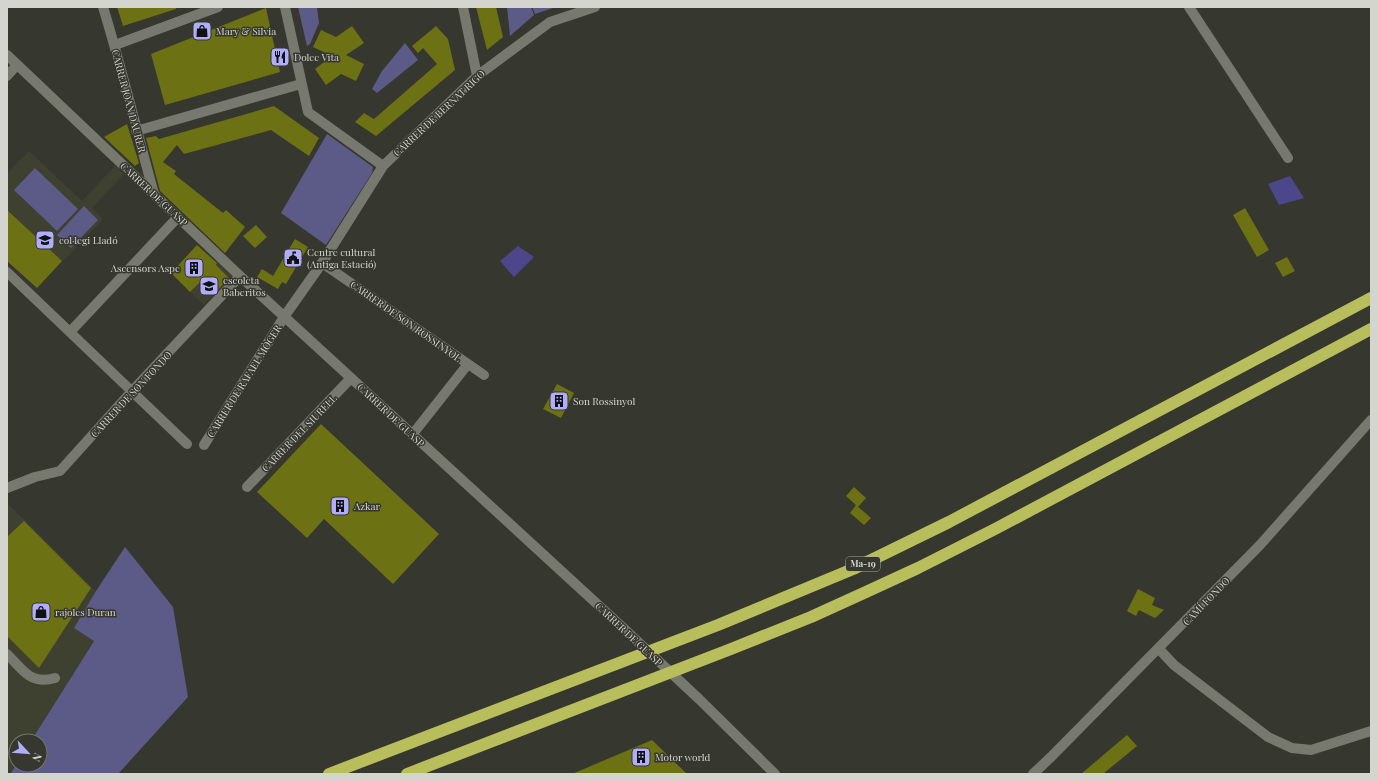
<svg xmlns="http://www.w3.org/2000/svg" width="1378" height="781" viewBox="0 0 1378 781" font-family="'Playfair Display',serif">
<style>
.built{fill:#3e4030}
.green{fill:#5c5a87}
.water{fill:#4d468b}
.building{fill:#6c7113}
.lines{fill:none;stroke-linecap:round;stroke-linejoin:round}
.minor{stroke:#77796e;stroke-width:10}
.highway{stroke:#b7be5b;stroke-width:12}
.labels{text-anchor:middle;stroke-width:3;stroke-linejoin:round;paint-order:stroke}
.shield{fill:#36372e;stroke:#a5a69f;stroke-width:1}
.shield-label{font-size:9px;font-weight:bold;fill:#d4d5cf}
.poi-label{font-size:10px;fill:#d4d5cf;stroke:#36372e;text-anchor:start}
.street-label{font-size:10px;fill:#d4d5cf;stroke:#36372e}
</style>
<rect width="100%" height="100%" fill="#36372e"/>
<path class="built" d="M29 151 82 201 115 166 124 174 92 208 103 219 37 288 7 261V174Z
M218 262 232 276 204 305 190 292Z
M7 503 96 591 75 628 94 640 31 741H16V765L11 773 7 768Z"/>
<path class="green" d="M298 7 317 8 319 23 310 44 307 46Z
M507 7H531L534 15 510 36Z
M532 7H556L535 14Z
M405 43 418 60 377 93 372 89 382 71Z
M327 134 373 167 372 173 326 245 281 213Z
M35 168 78 209 57 231 14 190Z
M84 206 98 220 71 248 57 235Z
M125 547 173 607 188 697 118 774H12L11 773 16 765H40V741H31L94 641 74 628 96 591Z"/>
<path class="water" d="M1290 176 1304 198 1279 205 1268 184Z
M518 246 534 257 514 277 500 261Z"/>
<path class="building" d="M117 7H176V9L123 26Z
M476 7H496L503 37 487 50Z
M266 8 280 72 165 105 151 54Z
M352 26 364 43 346 55 364 64 356 81 341 74 326 85 315 69 332 56 313 47 321 30 336 37Z
M436 26 448 39 455 70 376 136 355 122 364 113 374 119 437 64 423 48 418 53 412 46Z
M274 106 319 138 309 156 271 130 184 154 177 145 163 162 176 171 174 174 223 213 226 210 245 227 225 253 160 191 146 138 156 136 159 139Z
M127 124 139 163 135 166 104 137Z
M1245 208 1269 250 1257 257 1233 215Z
M7 210 62 261 37 288 7 261Z
M256 225 267 237 255 248 243 236Z
M295 239 308 247 286 284 282 282 278 289 257 277 262 269 273 276Z
M197 245 217 263 216 265 229 278 215 293 202 280 190 292 171 273Z
M1287 257 1295 271 1283 277 1275 263Z
M557 384 574 393 561 418 543 409Z
M321 424 439 534 393 584 324 519 307 538 257 492Z
M854 487 866 498 858 507 846 496Z
M856 505 871 518 864 525 850 513Z
M24 521 91 588 39 668 7 636V537Z
M1138 589 1155 598 1152 605 1164 610 1155 618 1139 610 1136 616 1127 611Z
M1127 735 1137 746 1103 774H1081Z
M652 740 687 774H572Z"/>
<g class="lines">
<path class="minor" d="M103 7C122 69 137 132 154 194
M285 7 308 112 383 166
M463 7 477 76
M1189 7 1288 158
M115 45 218 7
M7 55 240 276 620 625 699 699 775 774
M7 76 17 65
M136 131 301 84
M322 263 383 166 477 76 550 22 595 7
M7 272 187 444
M70 332 178 217
M412 435 468 364
M204 445 284 317 322 263 484 375
M247 487 351 378
M7 488 35 477 60 471 132 391 240 276
M1159 649 1174 665 1268 737 1292 748 1311 750 1371 731
M7 654C23 670 30 685 55 678
M1033 774 1051 757 1260 545 1371 420"/>
<path class="highway" d="M329 774 718 625 853 569 949 522 1371 298
M407 774 731 649 811 617 866 592 918 568 997 528 1371 329"/>
</g>
<defs>
<g id="shop-square" transform="scale(1)"><rect x="-9" y="-9" width="18" height="18" rx="4" fill="#b0aefa" stroke="#36372e"/><path d="M-5-2.5h2.3a2.7 3.5 0 0 1 5.4 0H5L5.5 6h-11ZM-1.5-2.5h3a1.5 2.3 0 0 0-3 0Z" fill="#111"/></g>
<g id="restaurant-square" transform="scale(1)"><rect x="-9" y="-9" width="18" height="18" rx="4" fill="#b0aefa" stroke="#36372e"/><path d="M-5-6h1v4h1v-4h1v4h1v-4h1v5L-1.5 .5V6h-2V.5L-5-1ZM5-6V6H3V1.5H1.5Q1.5-4 5-6Z" fill="#111"/></g>
<g id="school-square" transform="scale(1)"><rect x="-9" y="-9" width="18" height="18" rx="4" fill="#b0aefa" stroke="#36372e"/><path d="M0-5L7-2L0 1L-7-2ZM-4 1L0 2.5L4 1V4Q0 6-4 4Z" fill="#111"/></g>
<g id="civic-square" transform="scale(1)"><rect x="-9" y="-9" width="18" height="18" rx="4" fill="#b0aefa" stroke="#36372e"/><path d="M-.6-6.5H3V-4.5H.6V-3L4-1V1h2V6H-6V1h2V-1L-.6-3ZM-1.2 2.5V6h2.4V2.5Z" fill="#111"/></g>
<g id="building-square" transform="scale(1)"><rect x="-9" y="-9" width="18" height="18" rx="4" fill="#b0aefa" stroke="#36372e"/><path d="M-4-6H4V6H1V3H-1V6H-4ZM-2.5-4.3h1.7v1.8h-1.7ZM.8-4.3h1.7v1.8H.8ZM-2.5-1h1.7V.8h-1.7ZM.8-1h1.7V.8H.8Z" fill="#111"/></g>
</defs>
<g fill-rule="evenodd">
<use href="#shop-square" x="202" y="31"/>
<use href="#restaurant-square" x="280" y="57"/>
<use href="#school-square" x="45" y="240"/>
<use href="#civic-square" x="293" y="258"/>
<use href="#building-square" x="194" y="268"/>
<use href="#school-square" x="209" y="286"/>
<use href="#building-square" x="559" y="401"/>
<use href="#building-square" x="340" y="506"/>
<use href="#shop-square" x="41" y="612"/>
<use href="#building-square" x="641" y="757"/>
</g>
<g class="labels">
<rect class="shield" x="846" y="557" width="34" height="14" rx="3"/>
<g class="shield-label">
<text x="863" y="567">Ma-19</text>
</g>
<g class="poi-label">
<text x="216" y="35">Mary &amp; Silvia</text>
<text x="294" y="61">Dolce Vita</text>
<text x="59" y="244">col·legi Lladó</text>
<text x="307" y="256">Centre cultural<tspan x="307" dy="12">(Antiga Estació)</tspan></text>
<text x="180" y="272" text-anchor="end">Ascensors Aspe</text>
<text x="223" y="284">escoleta<tspan x="223" dy="12">Baberitos</tspan></text>
<text x="573" y="405">Son Rossinyol</text>
<text x="354" y="510">Azkar</text>
<text x="55" y="616">rajoles Duran</text>
<text x="655" y="761">Motor world</text>
</g>
<g class="street-label">
<text transform="translate(129 101) rotate(75)" y="4">CARRER JOAN DAURER</text>
<text transform="translate(439 113) rotate(-43)" y="4">CARRER DE BERNAT RIGO</text>
<text transform="translate(154 194) rotate(43)" y="4">CARRER DE GUASP</text>
<text transform="translate(406 321) rotate(35)" y="4">CARRER DE SON ROSSINYOL</text>
<text transform="translate(244 381) rotate(-58)" y="4">CARRER DE RAFAEL MÒGER</text>
<text transform="translate(131 394) rotate(-47)" y="4">CARRER DE SON FONDO</text>
<text transform="translate(391 415) rotate(43)" y="4">CARRER DE GUASP</text>
<text transform="translate(299 433) rotate(-46)" y="4">CARRER DEL SIURELL</text>
<text transform="translate(1206 601) rotate(-46)" y="4">CAMÍ FONDO</text>
<text transform="translate(629 634) rotate(43)" y="4">CARRER DE GUASP</text>
</g>
</g>
<rect width="1378" height="781" fill="none" stroke="#d4d5cf" stroke-width="16"/>
<g transform="translate(28 753) rotate(116)"><circle r="19" fill="#36372e" stroke="#75766e"/>
<path d="M0-3L7 15L0 10L-7 15Z" fill="#b0aefa"/>
<text y="-6" font-size="11" font-weight="bold" text-anchor="middle" fill="#d4d5cf">N</text>
</g>
</svg>
